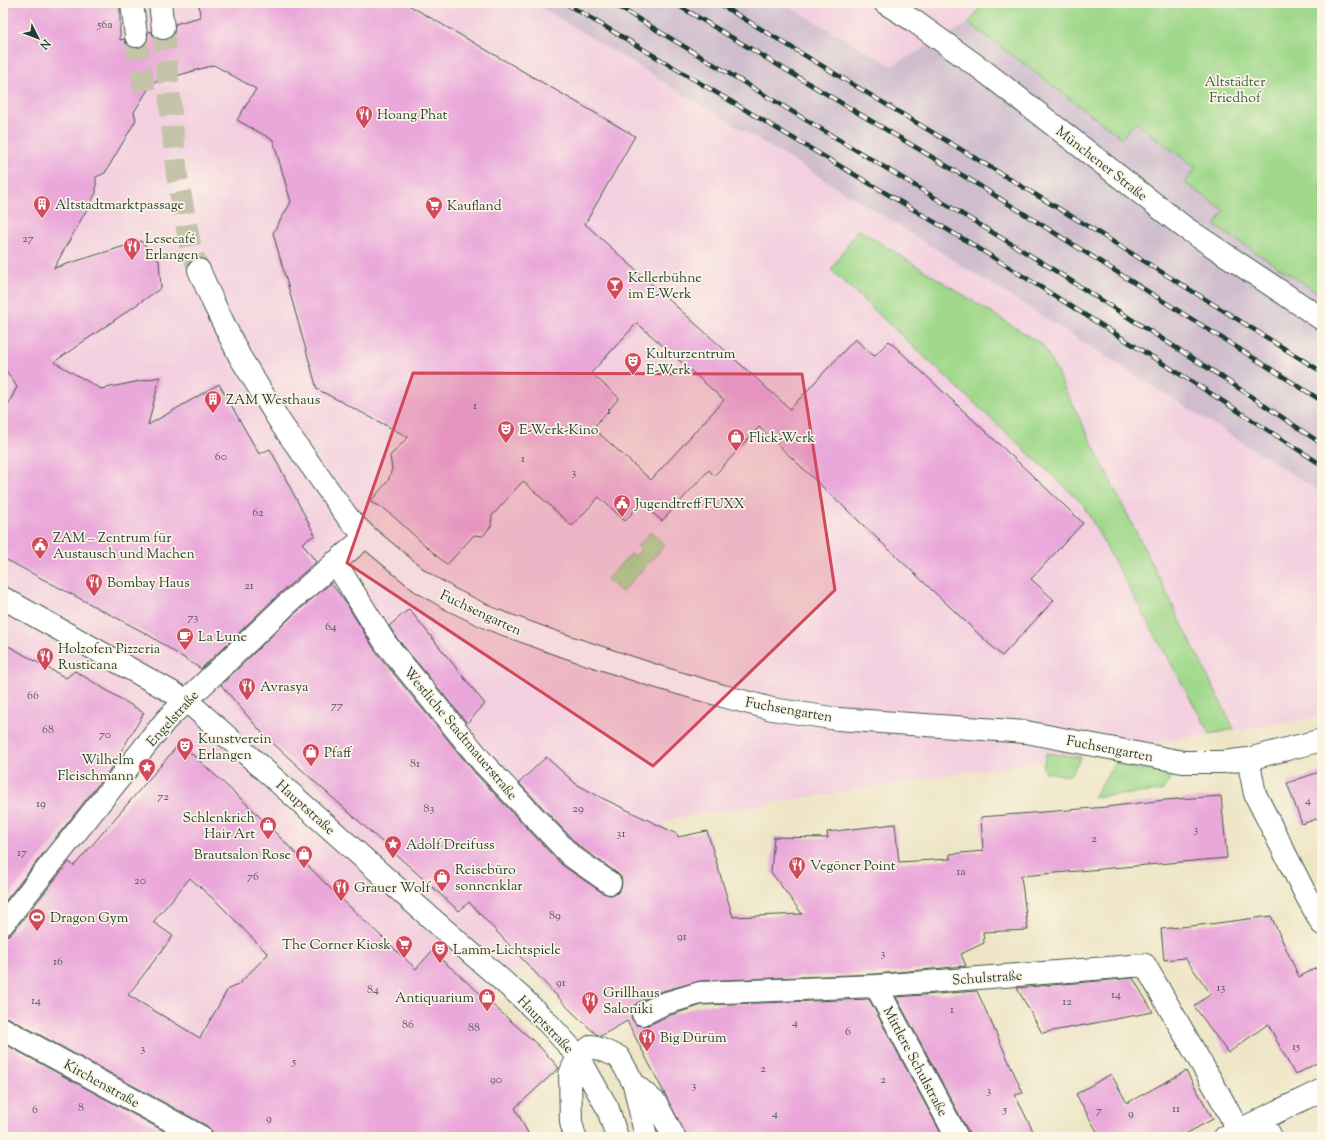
<svg xmlns="http://www.w3.org/2000/svg" width="1325" height="1140" viewBox="0 0 1325 1140" font-family="'Sorts Mill Goudy',serif">
<style>
.built{fill:#f3cfdf}
.industrial{fill:#cfbdce}
.green{fill:#9fd88a;stroke:#5f8a5f}
.building{fill:#eaa7da;fill-rule:evenodd}
.lines{fill:none;stroke-linecap:round;stroke-linejoin:round}
.minor-tunnel{stroke:#c5c3a9;stroke-width:22;stroke-dasharray:22 11;stroke-linecap:butt}
.minor-casing{stroke:#3e564a;stroke-width:24}
.minor{stroke:#fff;stroke-width:22}
.rail-casing{stroke:#1f3d34;stroke-width:4.5}
.rail{stroke:#fcf5e5;stroke-width:3;stroke-dasharray:9;stroke-linecap:butt}
.marked{fill:#d1495b;fill-opacity:0.2;stroke:#d1495b;stroke-width:3;stroke-linejoin:round}
.labels{text-anchor:middle;stroke-width:3.5;stroke-linejoin:round;paint-order:stroke}
.number-label{font-size:12px;fill:#52585e}
.park-label{font-size:14px;fill:#395c45;stroke:#fcf5e5}
.poi-label{font-size:14px;fill:#1f3d34;stroke:#fcf5e5;text-anchor:start}
.street-label{font-size:14px;fill:#1f3d34;stroke:#fcf5e5}
</style>
<rect width="100%" height="100%" fill="#fcf5e5"/>
<filter id="ink" filterUnits="userSpaceOnUse"><feTurbulence type="fractalNoise" baseFrequency=".025" numOctaves="2"/><feDisplacementMap in="SourceGraphic" scale="8" xChannelSelector="R" yChannelSelector="G"/><feConvolveMatrix kernelMatrix="1 2 1 2 8 2 1 2 1" color-interpolation-filters="sRGB"/></filter>
<filter id="wash" filterUnits="userSpaceOnUse"><feTurbulence type="fractalNoise" baseFrequency=".012" numOctaves="4" result="noise"/><feDisplacementMap in="SourceGraphic" scale="16" xChannelSelector="R" yChannelSelector="G"/><feGaussianBlur stdDeviation="0.9" result="paint"/><feColorMatrix in="noise" values="0 0 0 0 0 0 0 0 0 0 0 0 0 0 0 0 0 1.4 0 .05"/><feComposite in="paint" operator="in"/></filter>
<g filter="url(#wash)">
<rect width="100%" height="100%" fill="#eee5c6"/>
<path class="built" d="M3 3H534L877 212 1322 493V717L669 819 348 1137H27L3 1124Z
M783 3H983L969 23 892 66Z"/>
<path class="industrial" d="M534 3H783L892 66 969 23 1122 138 1135 122 1196 168 1185 183 1224 210 1215 226 1322 295V493L877 212Z"/>
<path class="green" d="M983 3H1322V295L1215 226 1224 210 1185 183 1196 168 1135 122 1122 138 969 23Z
M858 229 1043 345 1234 729 1210 734 1082 503 831 270Z
M651 532 665 545 622 592 607 579 631 554 635 557 641 550 637 546Z
M1046 753 1081 757 1071 774 1067 776 1046 772 1043 767Z
M1115 763 1173 774 1162 791 1093 797Z"/>
<g id="blocks">
<path class="building" d="M3 3H120V40L124 39 126 44 131 47 137 48 143 46 147 41 148 32 151 31 153 36 158 39 165 40 171 38 174 33 175 24 200 17 199 3H405L635 136 585 224 790 409 855 339 874 356 889 341 1083 523 1031 579 1054 600 1002 656 759 427 714 476 709 470 662 521 641 503 625 521 599 497 572 526 523 481 492 516 491 526 483 536 474 535 447 565 385 509 370 502 388 481 392 469 390 456 408 437 317 389 273 233 291 202 273 140 237 120 256 89 214 65 152 83 134 112 136 120 105 173 96 177V193L54 268 141 241 159 261 161 288 54 362 101 389 160 377 148 425 219 384 259 454 270 449 315 535 302 543 316 562 277 596 201 669 147 634 3 558V414L17 387 3 366ZM637 323 724 400 651 480 593 428 619 398 591 373Z
M331 583 346 603 376 652 475 773 562 865 603 893 609 895 616 894 620 890 622 884 621 877 617 873 579 846 519 783 546 757 576 784 602 798 677 834 678 837 707 831 733 917 802 914 771 872 774 837 828 838 827 832 895 824 899 862 950 859V854L983 851 981 817 1106 807 1165 800 1221 796 1227 858 1021 876 1028 930 983 932 984 943 961 954 966 966 875 974 700 981 659 992 637 1003 632 1007 631 1014 632 1019 636 1025 643 1026 649 1025 668 1016 702 1005 869 999 943 1137H687L627 1021 601 1036 596 1034 571 1011 469 902 459 911 314 781 263 734 221 685 294 614Z
M409 609 485 704 467 723 396 637 389 626Z
M3 643 66 678 75 671 144 713 109 771 3 904Z
M180 743 252 809 332 890 416 969 432 951 539 1046 559 1068 515 1108 530 1137H213L212 1131 207 1126 9 1018 3 1017V936L8 935 13 932 69 862 74 866ZM190 878 219 904 268 954 238 985 228 989 200 1038 128 995 173 936 153 922Z
M1322 771V817L1302 824 1287 783Z
M1271 916 1299 977 1322 965V1060L1295 1075 1268 1024 1228 1053 1194 1006 1211 994 1185 958 1164 960 1161 929 1210 924Z
M1133 978 1153 1012 1042 1033 1017 988Z
M977 991 1023 1093 1015 1095 1036 1137H969L968 1131 896 997Z
M3 1043 175 1137H3Z
M1186 1071 1213 1119 1180 1137H1100L1076 1094 1111 1074 1127 1103Z"/>
</g>
</g>
<g filter="url(#ink)">
<use href="#blocks" fill-opacity="0" stroke="#3e564a" stroke-width="1"/>
<g class="lines">
<path class="minor-tunnel" d="M163 28 177 176 191 250 199 270
M136 36 145 95"/>
<g class="minor-casing">
<path id="minor" d="M132 3 136 36
M160 3 163 28
M885 3 914 21 984 71 1184 227 1322 319
M199 270 214 304 240 357 282 425 349 519 366 536 420 581 450 599 491 619 553 642 658 677 723 696 772 709 838 719 1026 732 1183 762H1223L1248 759 1322 740
M335 562 386 644 484 764 571 856 610 883
M3 598 186 700 407 897 521 997 547 1022 578 1056 608 1109 617 1137
M1248 759 1255 794 1306 895 1322 924
M3 924 166 720 286 605 366 536
M876 986 957 1137
M643 1014 663 1004 700 993 876 986 1145 965 1221 1098 1238 1130
M3 1029 201 1137
M634 1084 656 1103 674 1137
M1262 1119 1271 1137
M575 1137 571 1122 570 1074 578 1056 592 1046 619 1057 634 1084 646 1137
M1225 1137 1322 1090"/>
</g>
<use href="#minor" class="minor"/>
<g class="rail-casing">
<path id="rail" d="M565 3 970 243 1210 393 1322 465
M612 3 1043 263 1222 377 1322 444
M674 3 972 181 1322 401
M718 3 1086 225 1322 372"/>
</g>
<use href="#rail" class="rail"/>
</g>
</g>
<path class="marked" d="M413 373 802 374 835 590 653 766 347 563Z"/>
<defs>
<g id="restaurant-pin" transform="scale(0.9)"><path d="M0 17L-7.5 6A9.5 9.5 0 1 1 7.5 6Z" fill="#d1495b" stroke="#fcf5e5"/><path d="M-5-6h1v4h1v-4h1v4h1v-4h1v5L-1.5 .5V6h-2V.5L-5-1ZM5-6V6H3V1.5H1.5Q1.5-4 5-6Z" fill="#fff"/></g>
<g id="building-pin" transform="scale(0.9)"><path d="M0 17L-7.5 6A9.5 9.5 0 1 1 7.5 6Z" fill="#d1495b" stroke="#fcf5e5"/><path d="M-4-6H4V6H1V3H-1V6H-4ZM-2.5-4.3h1.7v1.8h-1.7ZM.8-4.3h1.7v1.8H.8ZM-2.5-1h1.7V.8h-1.7ZM.8-1h1.7V.8H.8Z" fill="#fff"/></g>
<g id="supermarket-pin" transform="scale(0.9)"><path d="M0 17L-7.5 6A9.5 9.5 0 1 1 7.5 6Z" fill="#d1495b" stroke="#fcf5e5"/><path d="M-6-5.5h2.5l.6 2H6L4.5 2H-2.5L-4.4-4H-6ZM-1.5 3.2a1.3 1.3 0 1 0 .1 0ZM3 3.2a1.3 1.3 0 1 0 .1 0Z" fill="#fff"/></g>
<g id="bar-pin" transform="scale(0.9)"><path d="M0 17L-7.5 6A9.5 9.5 0 1 1 7.5 6Z" fill="#d1495b" stroke="#fcf5e5"/><path d="M-6-5H6L.8 .8V4.5H3.5V6h-7V4.5H-.8V.8Z" fill="#fff"/></g>
<g id="theatre-pin" transform="scale(0.9)"><path d="M0 17L-7.5 6A9.5 9.5 0 1 1 7.5 6Z" fill="#d1495b" stroke="#fcf5e5"/><path d="M-5-5.5Q0-4 5-5.5V0Q5 5 0 6Q-5 5-5 0ZM-3.3-2.5H-1v1.5H-3.3ZM1-2.5H3.3v1.5H1ZM-2.8 1Q0 5.5 2.8 1Z" fill="#fff"/></g>
<g id="shop-pin" transform="scale(0.9)"><path d="M0 17L-7.5 6A9.5 9.5 0 1 1 7.5 6Z" fill="#d1495b" stroke="#fcf5e5"/><path d="M-5-2.5h2.3a2.7 3.5 0 0 1 5.4 0H5L5.5 6h-11ZM-1.5-2.5h3a1.5 2.3 0 0 0-3 0Z" fill="#fff"/></g>
<g id="civic-pin" transform="scale(0.9)"><path d="M0 17L-7.5 6A9.5 9.5 0 1 1 7.5 6Z" fill="#d1495b" stroke="#fcf5e5"/><path d="M-.6-6.5H3V-4.5H.6V-3L4-1V1h2V6H-6V1h2V-1L-.6-3ZM-1.2 2.5V6h2.4V2.5Z" fill="#fff"/></g>
<g id="cafe-pin" transform="scale(0.9)"><path d="M0 17L-7.5 6A9.5 9.5 0 1 1 7.5 6Z" fill="#d1495b" stroke="#fcf5e5"/><path d="M-5.5-4.5H6V0H3Q3 3.5 0 3.5H-2.5Q-5.5 3.5-5.5 0ZM3-3.2v2h1.7v-2ZM-6 4.5H4V6H-6Z" fill="#fff"/></g>
<g id="sight-pin" transform="scale(0.9)"><path d="M0 17L-7.5 6A9.5 9.5 0 1 1 7.5 6Z" fill="#d1495b" stroke="#fcf5e5"/><path d="M0-6L1.8-2.2L6-1.7L2.9 1.2L3.7 5.4L0 3.3L-3.7 5.4L-2.9 1.2L-6-1.7L-1.8-2.2Z" fill="#fff"/></g>
<g id="stadium-pin" transform="scale(0.9)"><path d="M0 17L-7.5 6A9.5 9.5 0 1 1 7.5 6Z" fill="#d1495b" stroke="#fcf5e5"/><path d="M0-5a6.5 5 0 1 0 0 10a6.5 5 0 1 0 0-10ZM-3.5-1.8h7v3.6h-7Z" fill="#fff"/></g>
</defs>
<g fill-rule="evenodd">
<use href="#restaurant-pin" x="364" y="114"/>
<use href="#building-pin" x="42" y="204"/>
<use href="#supermarket-pin" x="434" y="205"/>
<use href="#restaurant-pin" x="132" y="246"/>
<use href="#bar-pin" x="615" y="285"/>
<use href="#theatre-pin" x="633" y="361"/>
<use href="#building-pin" x="213" y="399"/>
<use href="#theatre-pin" x="506" y="429"/>
<use href="#shop-pin" x="736" y="437"/>
<use href="#civic-pin" x="622" y="503"/>
<use href="#civic-pin" x="40" y="545"/>
<use href="#restaurant-pin" x="94" y="582"/>
<use href="#cafe-pin" x="185" y="636"/>
<use href="#restaurant-pin" x="45" y="656"/>
<use href="#restaurant-pin" x="247" y="686"/>
<use href="#theatre-pin" x="185" y="746"/>
<use href="#shop-pin" x="311" y="752"/>
<use href="#sight-pin" x="147" y="767"/>
<use href="#shop-pin" x="268" y="825"/>
<use href="#sight-pin" x="393" y="844"/>
<use href="#shop-pin" x="304" y="854"/>
<use href="#restaurant-pin" x="797" y="865"/>
<use href="#shop-pin" x="442" y="877"/>
<use href="#restaurant-pin" x="341" y="887"/>
<use href="#stadium-pin" x="37" y="917"/>
<use href="#supermarket-pin" x="404" y="944"/>
<use href="#theatre-pin" x="440" y="949"/>
<use href="#shop-pin" x="487" y="997"/>
<use href="#restaurant-pin" x="590" y="1000"/>
<use href="#restaurant-pin" x="647" y="1037"/>
</g>
<g class="labels">
<g class="number-label">
<text x="105" y="28">56a</text>
<text x="28" y="242">27</text>
<text x="475" y="409">1</text>
<text x="609" y="414">1</text>
<text x="221" y="460">60</text>
<text x="523" y="462">1</text>
<text x="574" y="476">3</text>
<text x="258" y="516">62</text>
<text x="249" y="589">21</text>
<text x="193" y="621">73</text>
<text x="331" y="630">64</text>
<text x="33" y="699">66</text>
<text x="337" y="709">77</text>
<text x="48" y="733">68</text>
<text x="105" y="738">70</text>
<text x="415" y="767">81</text>
<text x="163" y="800">72</text>
<text x="1308" y="804">4</text>
<text x="41" y="807">19</text>
<text x="429" y="812">83</text>
<text x="578" y="812">29</text>
<text x="1196" y="833">3</text>
<text x="621" y="837">31</text>
<text x="1094" y="842">2</text>
<text x="22" y="856">17</text>
<text x="961" y="875">1a</text>
<text x="253" y="880">76</text>
<text x="140" y="884">20</text>
<text x="555" y="919">89</text>
<text x="682" y="940">91</text>
<text x="883" y="957">3</text>
<text x="58" y="965">16</text>
<text x="561" y="986">91</text>
<text x="1221" y="991">13</text>
<text x="373" y="993">84</text>
<text x="1116" y="998">14</text>
<text x="36" y="1004">14</text>
<text x="1067" y="1005">12</text>
<text x="952" y="1013">1</text>
<text x="795" y="1026">4</text>
<text x="408" y="1028">86</text>
<text x="474" y="1031">88</text>
<text x="848" y="1035">6</text>
<text x="1296" y="1050">15</text>
<text x="143" y="1052">3</text>
<text x="294" y="1065">5</text>
<text x="763" y="1072">2</text>
<text x="496" y="1083">90</text>
<text x="883" y="1083">2</text>
<text x="694" y="1089">3</text>
<text x="989" y="1094">3</text>
<text x="81" y="1111">8</text>
<text x="1176" y="1112">11</text>
<text x="35" y="1113">6</text>
<text x="1005" y="1113">5</text>
<text x="1099" y="1114">7</text>
<text x="775" y="1117">4</text>
<text x="1131" y="1117">9</text>
<text x="269" y="1122">9</text>
</g>
<g class="park-label">
<text x="1235" y="86">Altstädter<tspan x="1235" dy="16">Friedhof</tspan></text>
</g>
<g class="poi-label">
<text x="377" y="119">Hoang Phat</text>
<text x="55" y="209">Altstadtmarktpassage</text>
<text x="447" y="210">Kaufland</text>
<text x="145" y="243">Lesecafé<tspan x="145" dy="16">Erlangen</tspan></text>
<text x="628" y="282">Kellerbühne<tspan x="628" dy="16">im E-Werk</tspan></text>
<text x="646" y="358">Kulturzentrum<tspan x="646" dy="16">E-Werk</tspan></text>
<text x="226" y="404">ZAM Westhaus</text>
<text x="519" y="434">E-Werk-Kino</text>
<text x="749" y="442">Flick-Werk</text>
<text x="635" y="508">Jugendtreff FUXX</text>
<text x="53" y="542">ZAM – Zentrum für<tspan x="53" dy="16">Austausch und Machen</tspan></text>
<text x="107" y="587">Bombay Haus</text>
<text x="198" y="641">La Lune</text>
<text x="58" y="653">Holzofen Pizzeria<tspan x="58" dy="16">Rusticana</tspan></text>
<text x="260" y="691">Avrasya</text>
<text x="198" y="743">Kunstverein<tspan x="198" dy="16">Erlangen</tspan></text>
<text x="324" y="757">Pfaff</text>
<text x="134" y="764" text-anchor="end">Wilhelm<tspan x="134" dy="16">Fleischmann</tspan></text>
<text x="255" y="822" text-anchor="end">Schlenkrich<tspan x="255" dy="16">Hair Art</tspan></text>
<text x="406" y="849">Adolf Dreifuss</text>
<text x="291" y="859" text-anchor="end">Brautsalon Rose</text>
<text x="810" y="870">Vegöner Point</text>
<text x="455" y="874">Reisebüro<tspan x="455" dy="16">sonnenklar</tspan></text>
<text x="354" y="892">Grauer Wolf</text>
<text x="50" y="922">Dragon Gym</text>
<text x="391" y="949" text-anchor="end">The Corner Kiosk</text>
<text x="453" y="954">Lamm-Lichtspiele</text>
<text x="603" y="997">Grillhaus<tspan x="603" dy="16">Saloniki</tspan></text>
<text x="474" y="1002" text-anchor="end">Antiquarium</text>
<text x="660" y="1042">Big Dürüm</text>
</g>
<g class="street-label">
<text transform="translate(1102 163) rotate(38)" y="5">Münchener Straße</text>
<text transform="translate(481 612) rotate(25)" y="5">Fuchsengarten</text>
<text transform="translate(789 709) rotate(10)" y="5">Fuchsengarten</text>
<text transform="translate(172 718) rotate(-48)" y="5">Engelstraße</text>
<text transform="translate(461 733) rotate(50)" y="5">Westliche Stadtmauerstraße</text>
<text transform="translate(1110 748) rotate(11)" y="5">Fuchsengarten</text>
<text transform="translate(306 807) rotate(42)" y="5">Hauptstraße</text>
<text transform="translate(987 977) rotate(-4)" y="5">Schulstraße</text>
<text transform="translate(546 1024) rotate(46)" y="5">Hauptstraße</text>
<text transform="translate(916 1061) rotate(62)" y="5">Mittlere Schulstraße</text>
<text transform="translate(102 1083) rotate(29)" y="5">Kirchenstraße</text>
</g>
</g>
<rect width="1325" height="1140" fill="none" stroke="#fcf5e5" stroke-width="16"/>
<g transform="translate(38 38) rotate(132)" stroke="#fcf5e5" stroke-width="3" paint-order="stroke">
<path d="M0-3L7 15L0 10L-7 15Z" fill="#1f3d34"/>
<text y="-6" font-size="11" font-weight="bold" text-anchor="middle" fill="#1f3d34">N</text>
</g>
</svg>
